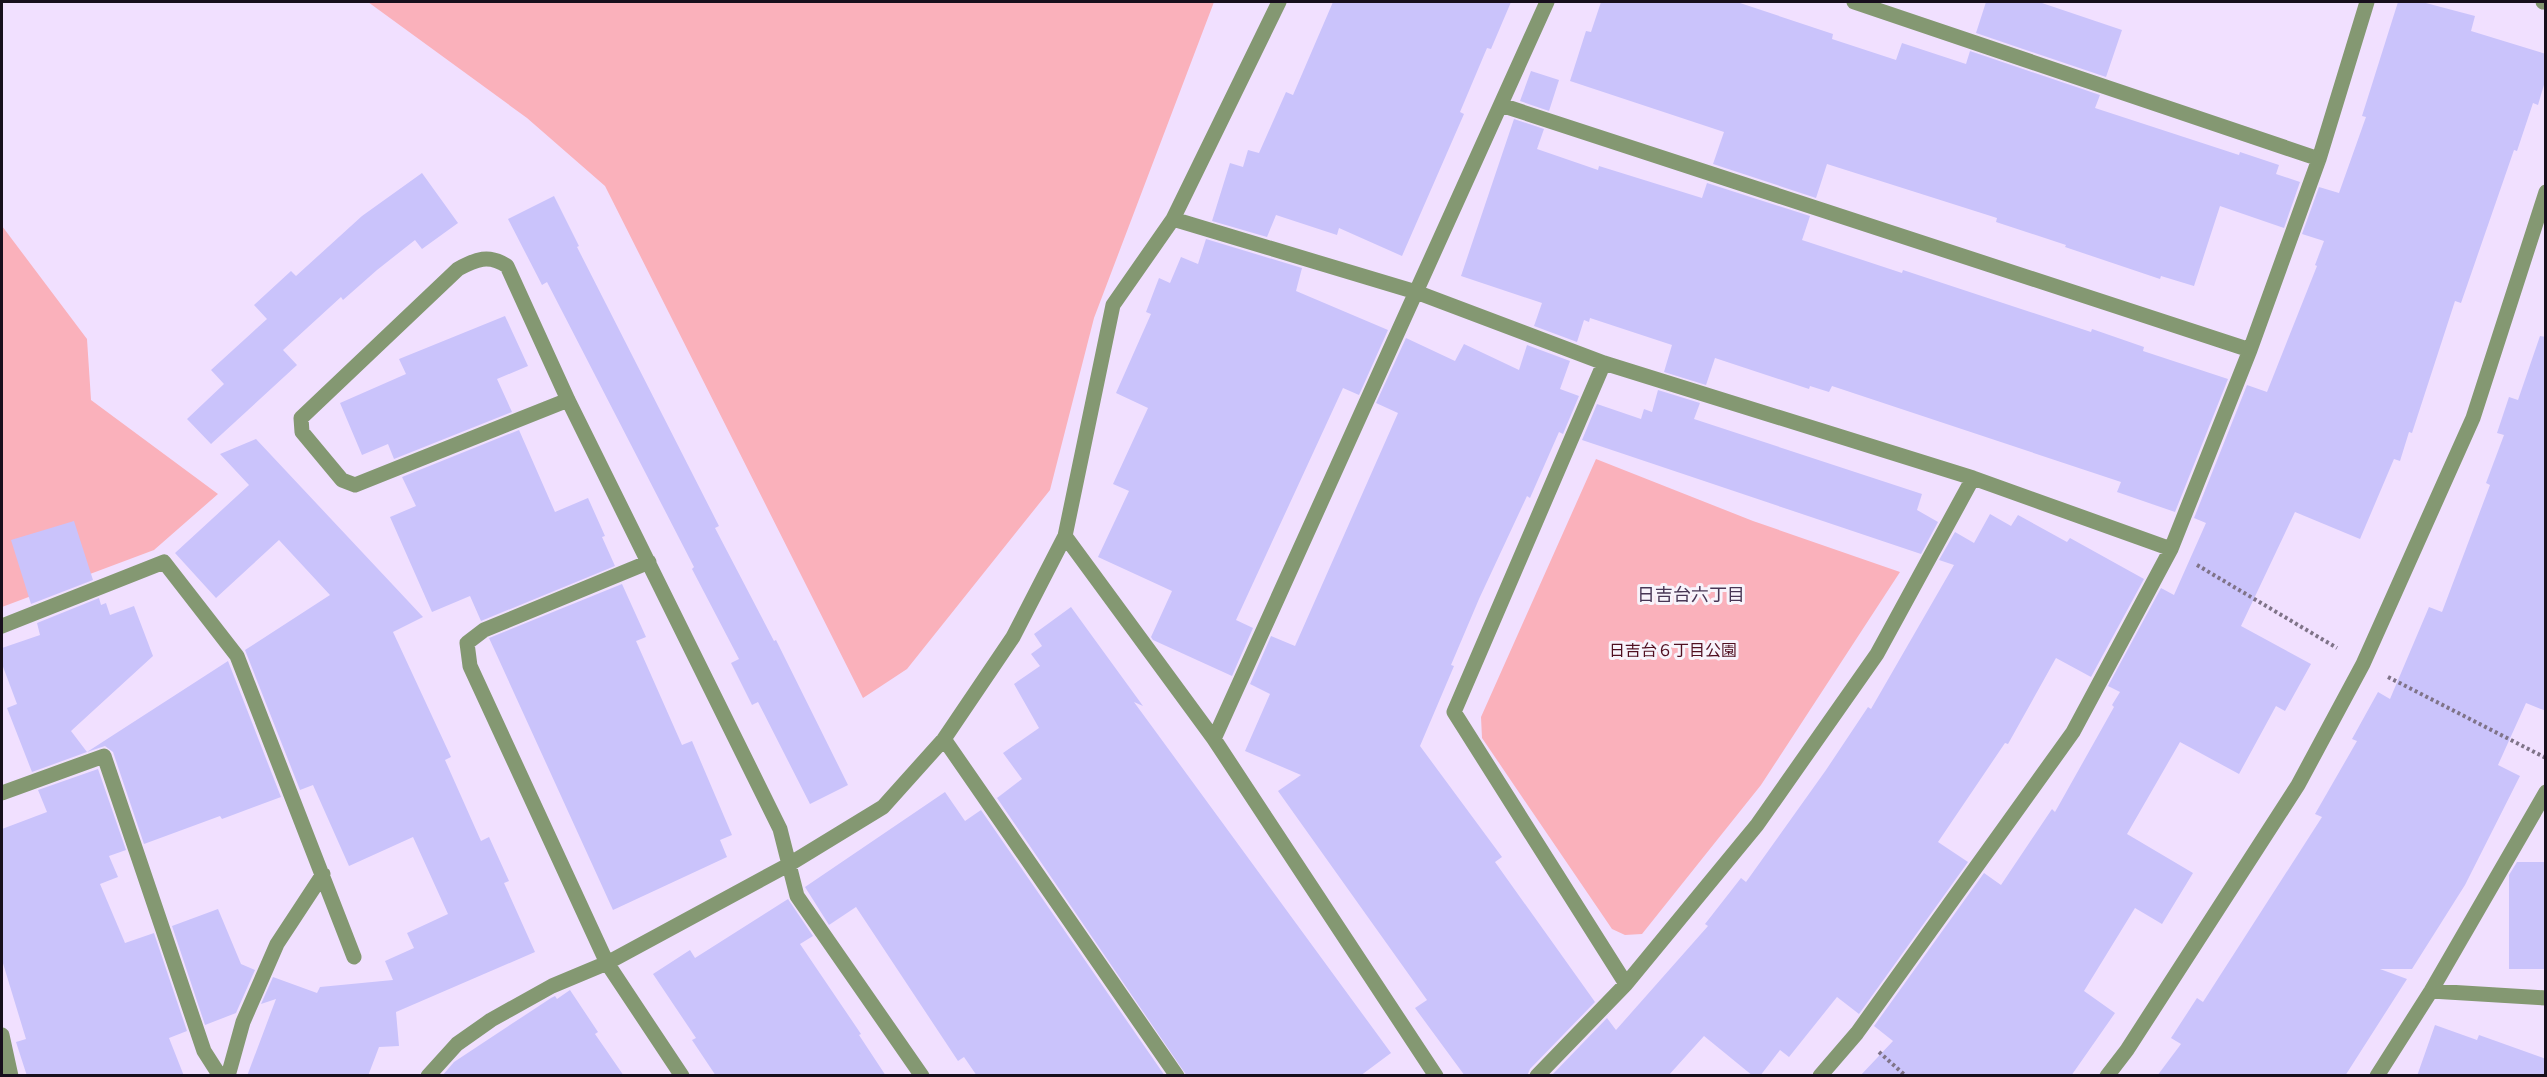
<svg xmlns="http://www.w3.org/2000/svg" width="2547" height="1077" viewBox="0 0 2547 1077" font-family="'IBM Plex Sans','Noto Sans JP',sans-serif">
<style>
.green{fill:#fab1bb}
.building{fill:#cac3fb}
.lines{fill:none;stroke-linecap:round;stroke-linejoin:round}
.path{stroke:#7f7388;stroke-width:4;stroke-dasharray:3 3;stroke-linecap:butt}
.minor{stroke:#849872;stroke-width:15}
.labels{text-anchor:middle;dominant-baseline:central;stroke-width:6;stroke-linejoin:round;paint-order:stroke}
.park-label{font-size:16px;fill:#500f20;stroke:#f8f3fb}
.neighbourhood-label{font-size:18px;fill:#483655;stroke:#f8f3fb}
</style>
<rect width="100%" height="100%" fill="#f1e0ff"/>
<path class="green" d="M 368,2 L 1214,2 L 1094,318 L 1050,490 L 907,669 L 863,698 L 605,186 L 527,118 Z
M 2,226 L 87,339 L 91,400 L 218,494 L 154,550 L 2,607 Z
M 1596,459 L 1753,521 L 1900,572 L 1761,785 L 1642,934 L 1625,935 L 1612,929 L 1482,738 L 1481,717 Z"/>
<path class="building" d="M 1333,2 L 1511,2 L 1491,49 L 1487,48 L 1460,112 L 1464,114 L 1402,256 L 1339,228 L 1337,235 L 1276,215 L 1267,237 L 1212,221 L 1230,163 L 1243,167 L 1248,150 L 1259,153 L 1286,92 L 1293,95 Z
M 1601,2 L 1737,2 L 1833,34 L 1832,39 L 1896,60 L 1902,43 L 1966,64 L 1970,51 L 2100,95 L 2095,108 L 2239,155 L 2240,152 L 2279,165 L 2276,174 L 2300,182 L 2284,228 L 2220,206 L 2194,286 L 2161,276 L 2160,279 L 2065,247 L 2066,245 L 1996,222 L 1997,218 L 1827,164 L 1816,198 L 1713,164 L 1724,132 L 1570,81 L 1586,31 L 1591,32 Z
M 1986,2 L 2039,2 L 2122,30 L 2106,77 L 1976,33 Z
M 2398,2 L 2422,2 L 2475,16 L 2471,31 L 2546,54 L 2546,78 L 2538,105 L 2533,103 L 2517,151 L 2514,150 L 2461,303 L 2455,301 L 2412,433 L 2409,432 L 2400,461 L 2394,459 L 2360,539 L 2295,512 L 2241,626 L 2311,664 L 2285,711 L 2276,706 L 2239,774 L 2180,742 L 2127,834 L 2193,873 L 2162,924 L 2135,908 L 2084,991 L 2115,1013 L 2071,1076 L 1860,1076 L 1893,1041 L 1874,1026 L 1984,873 L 2001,885 L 2052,809 L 2055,812 L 2114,707 L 2112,705 L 2120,692 L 2108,686 L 2161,588 L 2174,595 L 2206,523 L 2194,518 L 2247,385 L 2267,392 L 2317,266 L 2315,265 L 2324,241 L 2302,234 L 2319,187 L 2339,193 L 2366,117 L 2362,116 Z
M 1531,71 L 1559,80 L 1549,111 L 1520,101 Z
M 1514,119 L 1544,129 L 1537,149 L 1598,170 L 1599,166 L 1702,198 L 1707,183 L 1810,216 L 1802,240 L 1902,273 L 1903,270 L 2091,332 L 2092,329 L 2144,347 L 2143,351 L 2228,379 L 2175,512 L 2117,492 L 2121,482 L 1832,386 L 1829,392 L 1810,386 L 1809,389 L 1715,358 L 1706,385 L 1664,372 L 1672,345 L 1590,318 L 1589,322 L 1584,320 L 1577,342 L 1534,326 L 1542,303 L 1461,276 Z
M 422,173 L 458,223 L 422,249 L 415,240 L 377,270 L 343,300 L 341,297 L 283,350 L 297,365 L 211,444 L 187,419 L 224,384 L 211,370 L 267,319 L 254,305 L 291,271 L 296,276 L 362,216 Z
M 554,196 L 579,246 L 577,247 L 719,526 L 715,528 L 774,641 L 776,640 L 848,785 L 810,804 L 758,702 L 752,705 L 731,663 L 739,659 L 692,569 L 694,567 L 547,282 L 542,285 L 508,219 Z
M 1206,239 L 1302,268 L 1296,291 L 1388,330 L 1359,395 L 1343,388 L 1236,620 L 1253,628 L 1232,676 L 1153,640 L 1151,637 L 1172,591 L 1098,557 L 1129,491 L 1113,484 L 1148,408 L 1116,393 L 1151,314 L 1146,312 L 1159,278 L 1170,283 L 1181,257 L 1198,264 Z
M 505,316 L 528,366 L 497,379 L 512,412 L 394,459 L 388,444 L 362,455 L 340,403 L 406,374 L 399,359 Z
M 2540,336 L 2546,337 L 2546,711 L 2526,703 L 2498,765 L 2520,776 L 2465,885 L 2412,969 L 2380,969 L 2407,979 L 2345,1076 L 2157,1076 L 2181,1044 L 2171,1038 L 2197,998 L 2203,1002 L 2322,817 L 2315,814 L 2357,741 L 2352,739 L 2378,692 L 2390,699 L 2429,607 L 2442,612 L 2490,485 L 2486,483 L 2504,435 L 2497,433 L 2509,397 L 2518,400 Z
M 1406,338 L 1455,361 L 1464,344 L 1519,370 L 1527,345 L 1570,361 L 1560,389 L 1579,396 L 1563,434 L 1559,432 L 1530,498 L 1527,496 L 1479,599 L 1451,665 L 1454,666 L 1420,746 L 1502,857 L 1495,862 L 1595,1002 L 1530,1069 L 1527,1076 L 1465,1076 L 1415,1008 L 1427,1000 L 1278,791 L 1301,775 L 1245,751 L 1270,694 L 1250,684 L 1271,636 L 1295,646 L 1398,413 L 1376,403 Z
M 1658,390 L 1700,403 L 1694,419 L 1922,494 L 1917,510 L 1938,522 L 1921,554 L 1582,440 L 1597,404 L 1641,419 L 1644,409 L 1652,412 Z
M 519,430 L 555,512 L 588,498 L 605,536 L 602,537 L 615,566 L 481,621 L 470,596 L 432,612 L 390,517 L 416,506 L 402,477 Z
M 256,439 L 423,617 L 393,632 L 451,757 L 445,760 L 481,841 L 489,837 L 509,881 L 504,883 L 535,952 L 396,1012 L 399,1046 L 379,1047 L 368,1076 L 247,1076 L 276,999 L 261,1004 L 273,977 L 317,993 L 320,987 L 393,980 L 385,961 L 414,948 L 407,933 L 448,914 L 413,837 L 349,866 L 313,785 L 300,790 L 245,650 L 330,595 L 279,540 L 216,598 L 175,553 L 249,485 L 220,454 Z
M 1990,514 L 2011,526 L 2018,515 L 2067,542 L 2070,538 L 2144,579 L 2091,677 L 2056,658 L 2008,744 L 2005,743 L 1938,842 L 1968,862 L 1859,1014 L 1837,997 L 1789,1057 L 1780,1050 L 1760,1076 L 1753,1076 L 1704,1036 L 1668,1076 L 1551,1076 L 1607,1018 L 1616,1030 L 1708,926 L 1705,924 L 1741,878 L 1746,882 L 1826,770 L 1868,707 L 1871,709 L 1954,565 L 1939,560 L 1955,532 L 1974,543 Z
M 74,521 L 93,580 L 31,604 L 11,540 Z
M 622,584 L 646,637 L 636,641 L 682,745 L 692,741 L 732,835 L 720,840 L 727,857 L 613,910 L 489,638 Z
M 99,598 L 101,605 L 106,603 L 110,615 L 134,606 L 153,656 L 71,731 L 87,752 L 32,772 L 7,708 L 17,704 L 2,664 L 2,648 L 40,635 L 37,623 Z
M 1071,607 L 1143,706 L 1134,702 L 1391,1053 L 1360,1076 L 1187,1076 L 997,798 L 1022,779 L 1003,753 L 1039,728 L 1014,684 L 1040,666 L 1031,654 L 1042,646 L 1034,634 Z
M 228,661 L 281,797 L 222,819 L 220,816 L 144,844 L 113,752 L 105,746 L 87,752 Z
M 98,769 L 126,850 L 109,856 L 118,877 L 100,884 L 125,943 L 154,933 L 187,1031 L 169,1038 L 184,1076 L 27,1076 L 16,1042 L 26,1039 L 2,960 L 2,829 L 47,812 L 38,790 Z
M 945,792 L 965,821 L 981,810 L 1165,1076 L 977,1076 L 964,1057 L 958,1061 L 856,907 L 829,925 L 805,887 Z
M 2517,862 L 2546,862 L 2546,969 L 2509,969 L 2509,875 Z
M 788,899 L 813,936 L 800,944 L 861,1034 L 859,1035 L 886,1076 L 716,1076 L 692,1040 L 696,1038 L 653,974 L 690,950 L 695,958 Z
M 218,909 L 241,964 L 255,970 L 236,1013 L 205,1025 L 172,926 Z
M 570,990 L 598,1032 L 595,1034 L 624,1076 L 442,1076 L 454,1062 L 551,998 L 555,996 L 557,999 Z
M 2435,1025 L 2477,1040 L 2479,1035 L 2546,1059 L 2546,1076 L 2417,1076 Z"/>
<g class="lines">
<path class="path" d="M 2197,565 L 2337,648
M 2388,677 L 2546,758
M 1879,1052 L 1906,1076"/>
<path class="minor" d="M 1854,2 L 2319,159
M 2543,2 L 2546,2
M 1501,105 L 2250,350
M 1173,219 L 1416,292 L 1604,363 L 1973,478 L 2171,549
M 1604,363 L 1454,712 L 1626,984
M 568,400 L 355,485 L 342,480 L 302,432 L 301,418 L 458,269 C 476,259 489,254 507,266 L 568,400 L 780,829 L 797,896 L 922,1076
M 1065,536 L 1214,739 L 1436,1076
M 649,562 L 484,630 L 467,643 L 470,666 L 607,963 L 682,1076
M 2,626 L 164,562 L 237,656 L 354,957
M 944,739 L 1177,1076
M 1214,739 L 1547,2
M 2,793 L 104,756 L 204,1051 L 220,1076
M 2431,991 L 2546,998
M 2,1035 L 11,1076
M 228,1076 L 243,1022 L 277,944 L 323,874
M 428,1076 L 457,1044 L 491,1020 L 552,986 L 607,963 L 788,865 L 883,807 L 944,739 L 1013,637 L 1065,536 L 1113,305 L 1173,219 L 1279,2
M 1537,1076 L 1626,984 L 1757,825 L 1877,654 L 1973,478
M 1820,1076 L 1857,1033 L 2073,732 L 2171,549 L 2250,350 L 2319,159 L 2367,2
M 2107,1076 L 2127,1050 L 2298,785 L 2363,664 L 2473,418 L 2546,192
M 2377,1076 L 2431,991 L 2546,792"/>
</g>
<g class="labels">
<g class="park-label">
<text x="1673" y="650">日吉台６丁目公園</text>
</g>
<g class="neighbourhood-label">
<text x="1691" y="594">日吉台六丁目</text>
</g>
</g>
<rect width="2547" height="1077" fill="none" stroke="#170f1c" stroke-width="6"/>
</svg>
